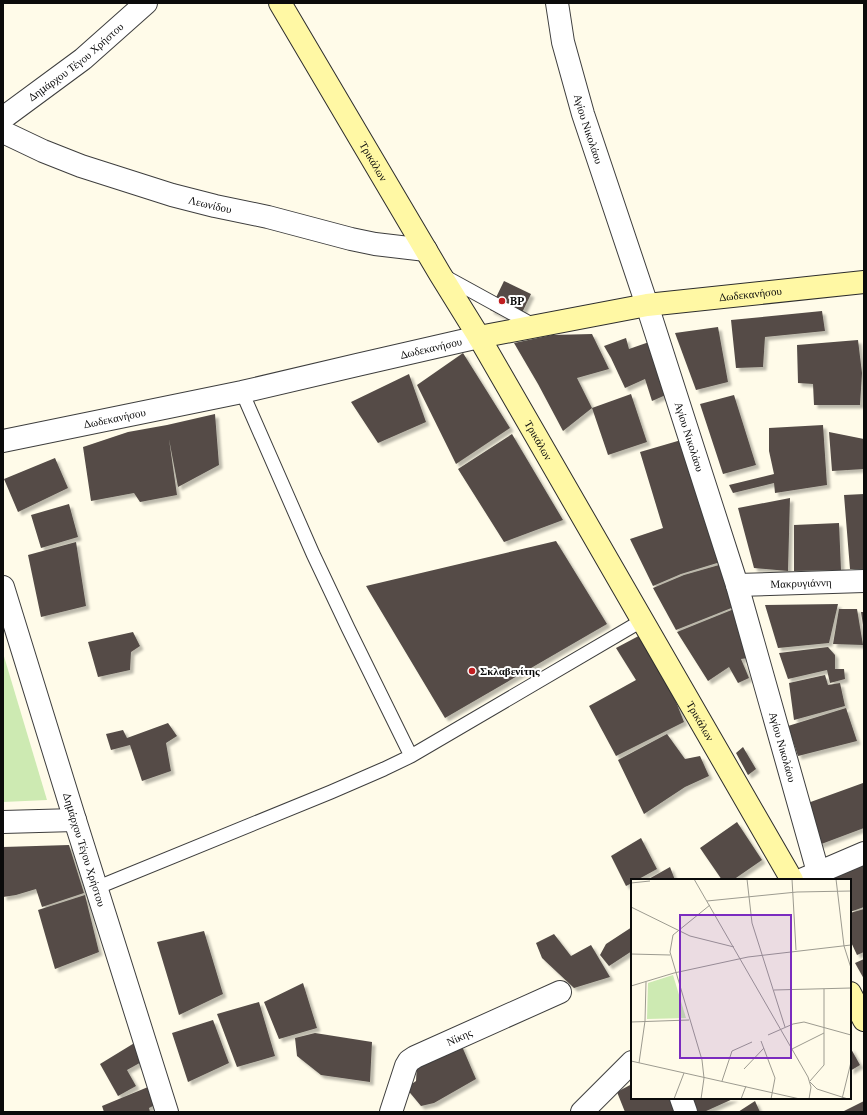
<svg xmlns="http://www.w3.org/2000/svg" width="867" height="1115" viewBox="0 0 867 1115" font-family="'PT Serif',serif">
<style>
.green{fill:#cdeab2}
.building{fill:#544c47;filter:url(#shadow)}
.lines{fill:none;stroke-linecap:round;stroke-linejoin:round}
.lane-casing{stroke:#3e3e3e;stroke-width:15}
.street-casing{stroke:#3e3e3e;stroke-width:24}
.secondary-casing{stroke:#2d2d2d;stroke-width:24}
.lane{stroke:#fff;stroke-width:13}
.street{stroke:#fff;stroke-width:22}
.secondary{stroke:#fff8a4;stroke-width:22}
.poi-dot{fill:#c01e20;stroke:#fff;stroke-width:1.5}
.labels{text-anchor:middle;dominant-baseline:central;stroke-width:4;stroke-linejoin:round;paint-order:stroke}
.street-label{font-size:11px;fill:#0b0b0b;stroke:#fff}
.poi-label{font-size:11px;font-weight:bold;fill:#0b0b0b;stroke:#fff;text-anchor:start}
.inset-road{fill:none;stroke:#9d9b90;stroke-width:1}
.view{fill:#7b2cbf;fill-opacity:0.15;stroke:#7b2cbf;stroke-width:2}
.inset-edge{fill:none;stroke:#0b0b0b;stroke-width:2}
</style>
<defs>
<filter id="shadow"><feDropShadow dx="3.5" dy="3.5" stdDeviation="1" flood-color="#0004"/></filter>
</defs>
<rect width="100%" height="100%" fill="#fffbe9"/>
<path class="green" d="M 3,653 L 47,800 L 3,802 Z"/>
<path class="building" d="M 504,281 L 531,294 L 517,323 L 490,310 Z
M 822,311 L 825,331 L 765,337 L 763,367 L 736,368 L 731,320 Z
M 718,327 L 728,382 L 696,390 L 675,333 Z
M 592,334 L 609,369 L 577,378 L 592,408 L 563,431 L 538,384 L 514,343 L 552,335 Z
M 626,338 L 629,349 L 652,341 L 668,394 L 652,401 L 645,379 L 625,388 L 611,358 L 604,346 Z
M 858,340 L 862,373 L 860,405 L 814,405 L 813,384 L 798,383 L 797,345 Z
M 463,353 L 510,428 L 456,464 L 417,385 Z
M 409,374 L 426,422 L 378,443 L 351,402 Z
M 631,394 L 647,442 L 608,455 L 592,408 Z
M 734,395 L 756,465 L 723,474 L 700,404 Z
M 215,414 L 219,465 L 178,487 L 169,439 L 177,495 L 140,502 L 134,493 L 91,501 L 83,447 L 128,432 L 167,425 Z
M 823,425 L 827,485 L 775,493 L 774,483 L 733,493 L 729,485 L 774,474 L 769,451 L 769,428 Z
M 829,432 L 864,439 L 864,469 L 832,471 Z
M 512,434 L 563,520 L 504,542 L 458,469 Z
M 688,438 L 727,560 L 681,574 L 653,586 L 630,539 L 663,528 L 640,452 Z
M 55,458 L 68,488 L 18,512 L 4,479 Z
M 864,494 L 864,569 L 850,569 L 844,495 Z
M 790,498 L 788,571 L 754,568 L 738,508 Z
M 69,504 L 78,537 L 41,548 L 31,515 Z
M 839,523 L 841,570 L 794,571 L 794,525 Z
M 556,541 L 607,624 L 445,718 L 366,586 Z
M 76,542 L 86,606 L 41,617 L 28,555 Z
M 726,563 L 739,605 L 676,630 L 653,588 L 684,575 Z
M 838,604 L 829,643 L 778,648 L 765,605 Z
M 739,607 L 755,657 L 741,659 L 749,678 L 738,683 L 729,667 L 708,681 L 677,632 Z
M 839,609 L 857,609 L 863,645 L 833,644 Z
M 861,612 L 864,612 L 864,625 L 863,625 Z
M 648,631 L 684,722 L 616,756 L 589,706 L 636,680 L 616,648 Z
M 133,632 L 140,646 L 131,652 L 130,670 L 98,677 L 88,642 Z
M 828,647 L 835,655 L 835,669 L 844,669 L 845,679 L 830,683 L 827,670 L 788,679 L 779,653 Z
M 825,675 L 828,685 L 840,683 L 845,706 L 794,720 L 789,683 Z
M 846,708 L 857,741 L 798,756 L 788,726 Z
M 168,723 L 177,736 L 166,743 L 171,771 L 142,781 L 130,745 L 111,750 L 106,734 L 123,730 L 127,738 Z
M 667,734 L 685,759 L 700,756 L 709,776 L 685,787 L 644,814 L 618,760 Z
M 743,747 L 756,769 L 748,775 L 736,753 Z
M 863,783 L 864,786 L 864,828 L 816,846 L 805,804 Z
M 737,822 L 762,860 L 733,880 L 722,880 L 700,848 Z
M 641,838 L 657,869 L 637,880 L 632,880 L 632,883 L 626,886 L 611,856 Z
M 69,845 L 84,893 L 42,907 L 36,889 L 16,895 L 3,897 L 3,847 Z
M 864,858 L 864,907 L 850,912 L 850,880 L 823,880 Z
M 670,867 L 675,880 L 647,880 Z
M 85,895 L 99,952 L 55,969 L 38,910 Z
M 864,909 L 864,952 L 857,955 L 850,940 L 850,913 Z
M 632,927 L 632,951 L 609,966 L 600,955 L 606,944 Z
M 204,931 L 223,994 L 179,1015 L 157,942 Z
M 554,934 L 571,956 L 591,945 L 610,977 L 574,988 L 542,958 L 536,943 Z
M 864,959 L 864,979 L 855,963 Z
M 303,983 L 317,1028 L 279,1039 L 264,1002 Z
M 259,1002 L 275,1056 L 237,1067 L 217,1014 Z
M 213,1020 L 229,1063 L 188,1082 L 172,1033 Z
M 315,1033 L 372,1042 L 370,1082 L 321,1075 L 297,1056 L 295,1038 Z
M 136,1042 L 145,1060 L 127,1070 L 136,1086 L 118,1096 L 100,1064 Z
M 461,1044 L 476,1079 L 434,1103 L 421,1106 L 406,1088 L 416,1081 L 417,1063 Z
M 850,1047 L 860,1065 L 850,1071 Z
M 632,1084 L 632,1098 L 671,1098 L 676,1112 L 625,1112 L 617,1092 Z
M 148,1087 L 155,1105 L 149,1108 L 150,1112 L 104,1112 L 102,1106 Z
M 693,1098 L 735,1098 L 704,1112 L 698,1112 Z
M 755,1101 L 760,1112 L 738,1112 Z
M 864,1101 L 864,1112 L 842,1112 Z"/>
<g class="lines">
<g class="lane-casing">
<path id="lane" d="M 444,276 L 535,326
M 242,392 L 313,554 L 348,628 L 411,756
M 96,888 L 331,792 L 384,769 L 411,756 L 643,620"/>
</g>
<g class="street-casing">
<g id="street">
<path id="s1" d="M 557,3 L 563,42 L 583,114 L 647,305 L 737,585 L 818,872"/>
<path id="s2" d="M 3,118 L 83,59 L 146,3"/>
<path id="s3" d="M 3,132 L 43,151 L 81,166 L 172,195 L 215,206 L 268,217 L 351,239 L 375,244 L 426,250"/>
<path id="s4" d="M 3,441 L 242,392 L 357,365 L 479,337"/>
<path id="s5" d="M 737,585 L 864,581"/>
<path id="s6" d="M 3,587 L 75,820 L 167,1112"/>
<path d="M 3,822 L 75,820"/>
<path d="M 801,880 L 864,853"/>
<path d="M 681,1098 L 686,1112"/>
<path id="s7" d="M 391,1112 L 406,1066 L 409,1061 L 415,1057 L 560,992"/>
<path d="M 582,1112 L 632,1062"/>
</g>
</g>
<g class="secondary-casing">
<g id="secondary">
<path id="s8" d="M 280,3 L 440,274 L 479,337 L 792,880"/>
<path id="s9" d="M 479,337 L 647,305 L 864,282"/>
<path d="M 850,993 L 864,1020"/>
</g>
</g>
<use href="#lane" class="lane"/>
<use href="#street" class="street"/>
<use href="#secondary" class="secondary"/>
</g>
<g class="poi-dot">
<circle cx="502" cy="301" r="4"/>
<circle cx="472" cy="671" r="4"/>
</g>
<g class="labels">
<g class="street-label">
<text stroke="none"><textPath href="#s2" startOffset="92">Δημάρχου Τέγου Χρήστου</textPath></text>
<text stroke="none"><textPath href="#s1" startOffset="130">Αγίου Νικολάου</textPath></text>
<text stroke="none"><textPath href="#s8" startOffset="184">Τρικάλων</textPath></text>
<text stroke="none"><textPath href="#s3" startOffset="220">Λεωνίδου</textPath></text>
<text stroke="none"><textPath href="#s9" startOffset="275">Δωδεκανήσου</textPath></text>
<text stroke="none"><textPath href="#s4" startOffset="438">Δωδεκανήσου</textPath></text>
<text stroke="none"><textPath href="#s4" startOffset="114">Δωδεκανήσου</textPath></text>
<text stroke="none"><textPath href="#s1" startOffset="454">Αγίου Νικολάου</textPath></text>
<text stroke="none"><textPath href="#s8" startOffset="508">Τρικάλων</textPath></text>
<text stroke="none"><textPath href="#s5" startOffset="64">Μακρυγιάννη</textPath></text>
<text stroke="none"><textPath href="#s8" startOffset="832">Τρικάλων</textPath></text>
<text stroke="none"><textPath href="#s1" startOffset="778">Αγίου Νικολάου</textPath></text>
<text stroke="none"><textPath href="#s6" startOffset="275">Δημάρχου Τέγου Χρήστου</textPath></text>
<text stroke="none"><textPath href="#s7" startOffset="110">Νίκης</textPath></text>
</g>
<g class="poi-label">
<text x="510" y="301">BP</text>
<text x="480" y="671">Σκλαβενίτης</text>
</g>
</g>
<g transform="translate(631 879)">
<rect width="220" height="220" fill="#fffbe9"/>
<path d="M 42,96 L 55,139 L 16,140 L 17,104 Z" fill="#cdeab2"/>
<path class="inset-road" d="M 63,0 L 177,198 L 180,208 L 178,220M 116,0 L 121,44 L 154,148M 161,0 L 165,71M 205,0 L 213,67 L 220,89M 0,4 L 19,2M 76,22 L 166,13 L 220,12M 0,28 L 59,57 L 103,68M 0,75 L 39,76M 0,107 L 43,94 L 117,78 L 220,66M 143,111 L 220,109M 0,143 L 58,141M 137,156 L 162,145 L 173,143 L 220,156M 130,162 L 144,199 L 140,220M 161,170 L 193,154M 0,182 L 169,220M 8,184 L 14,142 L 15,103M 113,190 L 133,169M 91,202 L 101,172 L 121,163M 179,202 L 193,186 L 193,110M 179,203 L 186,210 L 217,220M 43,220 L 53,194M 70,220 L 73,199 L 71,181 L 39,73 L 42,56 L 79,26M 110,220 L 115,207M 211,220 L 220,183"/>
<path class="view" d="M 49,36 L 160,36 L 160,179 L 49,179 Z"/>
<rect width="220" height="220" class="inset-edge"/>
</g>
<rect width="867" height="1115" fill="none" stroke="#0b0b0b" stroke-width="8"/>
</svg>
